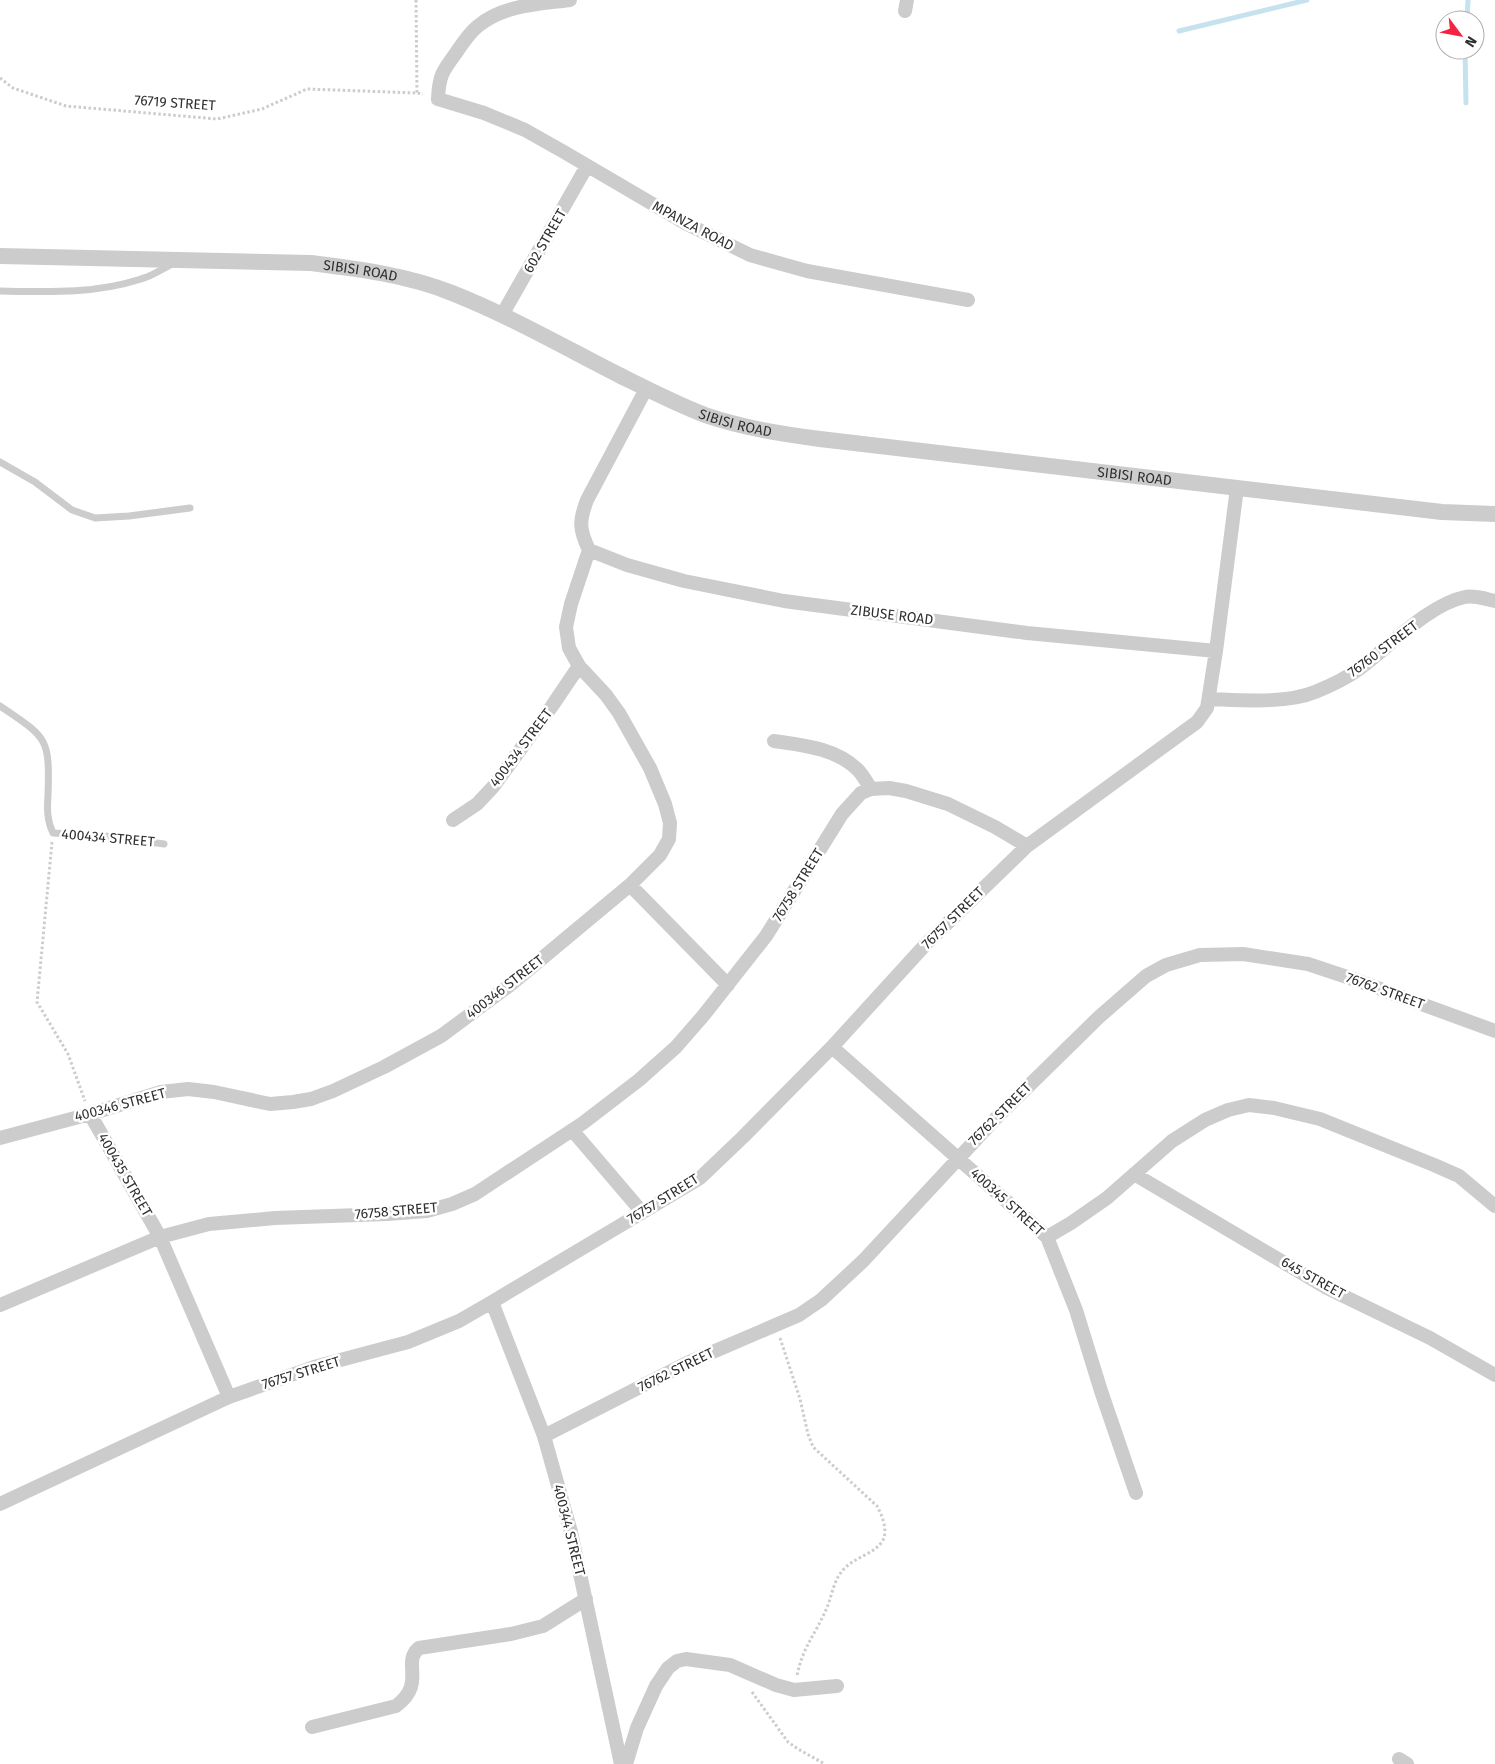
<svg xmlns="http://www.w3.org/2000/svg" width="1495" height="1764" viewBox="0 0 1495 1764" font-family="'Fira Sans',sans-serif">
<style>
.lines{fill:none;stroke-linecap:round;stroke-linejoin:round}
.stream{stroke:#c7e2ef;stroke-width:5}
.path{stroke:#ccc;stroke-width:3;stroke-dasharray:2.5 2.5;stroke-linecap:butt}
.service{stroke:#ccc;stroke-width:7}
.minor{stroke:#ccc;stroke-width:14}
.tertiary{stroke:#ccc;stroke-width:16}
.labels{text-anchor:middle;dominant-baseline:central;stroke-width:5;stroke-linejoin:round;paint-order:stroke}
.street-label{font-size:14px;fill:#2f2f2f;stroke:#fff}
</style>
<rect width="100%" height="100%" fill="#fff"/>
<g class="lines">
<path class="stream" d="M 1467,20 L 1468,0
M 1179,31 L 1307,0
M 1465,50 L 1466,103"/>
<path class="path" d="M 416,0 L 417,93
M 0,78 L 13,88 L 66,106 L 217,119 L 262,109 L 307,89 L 417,93 L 423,94
M 52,842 L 37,1002 L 68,1054 L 85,1101
M 780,1338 L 800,1399 L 808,1434 L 813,1447 L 877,1506 C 882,1515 888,1530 883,1540 C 876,1553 856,1557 846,1567 C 833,1578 832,1598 825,1612 C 814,1636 802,1649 797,1676
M 752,1692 L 788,1742 L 798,1749 L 823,1763"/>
<path class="service" d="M 0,291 C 48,292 95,294 141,279 C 152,276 162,269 172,264
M 0,462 L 35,482 L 72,510 L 95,518 L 129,516 L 190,508
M 0,706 C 47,738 50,737 48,795 C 47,809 47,821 53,833 L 105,836 L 164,844"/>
<path class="minor" d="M 570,0 C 539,4 503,5 478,26 C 469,33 462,44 456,53 C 442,72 439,76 438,99 L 484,113 L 525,130 L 564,152 L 685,223 L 750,255 L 807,271 L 968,300
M 905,11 L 907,0
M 502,315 L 587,166
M 646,389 L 587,500 C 579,521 579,529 589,550 L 627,565 L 684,581 L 784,601 L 1027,633 L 1216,651 L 1237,488
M 1209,699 C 1240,700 1286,704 1315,692 C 1330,686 1345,679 1359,669 C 1388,648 1429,604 1465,597 C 1474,595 1486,599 1495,601
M 774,741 C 802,745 836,748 858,770 C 863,775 867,783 871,789
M 453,820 L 477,804 L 493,787 L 552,706 L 579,666
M 630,885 L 728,985
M 832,1047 L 1047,1237 L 1076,1310 L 1101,1391 L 1136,1493
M 90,1114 L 160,1237 L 229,1397
M 572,1130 L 642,1212
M 0,1138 L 90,1114 L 161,1092 L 188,1089 L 214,1092 L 270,1104 L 293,1102 L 311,1099 L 333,1091 L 384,1067 L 441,1036 L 510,985 L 630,885 L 660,855 L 669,839 L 670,823 L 665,804 L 650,768 L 619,713 L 606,695 L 579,666 L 569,648 L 566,627 L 571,604 L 589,550
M 1134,1174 L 1327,1288 L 1430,1338 L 1495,1375
M 1047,1237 L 1071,1223 L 1107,1198 L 1172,1141 L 1205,1120 L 1228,1110 L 1249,1105 L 1274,1108 L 1320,1119 L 1434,1165 L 1459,1176 L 1495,1206
M 492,1302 L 544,1436 L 571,1532 L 621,1764
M 0,1305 L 160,1237 L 209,1224 L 275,1218 L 387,1214 L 427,1211 L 452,1204 L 475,1194 L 583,1123 L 639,1080 L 676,1047 L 703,1016 L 766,936 L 842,814 L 861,793 L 871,789 L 889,788 L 906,791 L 948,804 L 995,827 L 1027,846
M 544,1436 L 687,1363 L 799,1315 L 821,1300 L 863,1261 L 997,1117 L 1099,1017 L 1146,976 L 1166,965 L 1200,955 L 1243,954 L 1308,964 L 1356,980 L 1495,1031
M 0,1504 L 229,1397 L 314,1367 L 408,1342 L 459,1321 L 492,1302 L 700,1178 L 743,1137 L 832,1047 L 926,944 L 1027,846 L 1197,722 L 1207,708 L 1216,651
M 312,1727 L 396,1706 C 427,1683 401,1663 419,1648 L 511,1634 L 543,1626 L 586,1599
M 1399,1759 L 1407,1764
M 626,1764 L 637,1728 L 656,1686 L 668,1668 L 677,1661 L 686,1659 L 730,1665 L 776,1685 L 794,1690 L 837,1686"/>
<path class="tertiary" id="s1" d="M 0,256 L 311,263 C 359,269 407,275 452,293 C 510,316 564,347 619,375 C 647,389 676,404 705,415 C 743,428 782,434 820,439 L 1442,512 L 1495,514"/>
</g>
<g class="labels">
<g class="street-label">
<text transform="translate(175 103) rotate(4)">76719 STREET</text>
<text transform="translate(693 226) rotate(28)">MPANZA ROAD</text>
<text transform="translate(545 241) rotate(-60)">602 STREET</text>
<text stroke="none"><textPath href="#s1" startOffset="361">SIBISI ROAD</textPath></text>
<text stroke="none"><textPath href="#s1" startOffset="768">SIBISI ROAD</textPath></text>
<text stroke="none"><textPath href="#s1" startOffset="1171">SIBISI ROAD</textPath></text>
<text transform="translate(892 615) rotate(7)">ZIBUSE ROAD</text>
<text transform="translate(1383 649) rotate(-37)">76760 STREET</text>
<text transform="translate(521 748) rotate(-53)">400434 STREET</text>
<text transform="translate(108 838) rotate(5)">400434 STREET</text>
<text transform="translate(798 885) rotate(-58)">76758 STREET</text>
<text transform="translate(953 918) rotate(-45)">76757 STREET</text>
<text transform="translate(505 987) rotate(-38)">400346 STREET</text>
<text transform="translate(1385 991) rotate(20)">76762 STREET</text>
<text transform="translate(120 1105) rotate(-15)">400346 STREET</text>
<text transform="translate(1000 1114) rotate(-45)">76762 STREET</text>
<text transform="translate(125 1175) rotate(60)">400435 STREET</text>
<text transform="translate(663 1199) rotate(-32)">76757 STREET</text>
<text transform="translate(1007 1202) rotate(42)">400345 STREET</text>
<text transform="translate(396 1211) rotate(-5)">76758 STREET</text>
<text transform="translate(1313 1278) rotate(29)">645 STREET</text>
<text transform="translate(676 1370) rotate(-26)">76762 STREET</text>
<text transform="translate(301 1373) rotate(-17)">76757 STREET</text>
<text transform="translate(569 1530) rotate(76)">400344 STREET</text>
</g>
</g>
<g transform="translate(1460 35) rotate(122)"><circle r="24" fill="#ffffff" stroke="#acacac"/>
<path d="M0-4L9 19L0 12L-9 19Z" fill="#f52342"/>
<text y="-8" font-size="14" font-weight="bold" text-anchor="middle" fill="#2f2f2f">N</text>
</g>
</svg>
